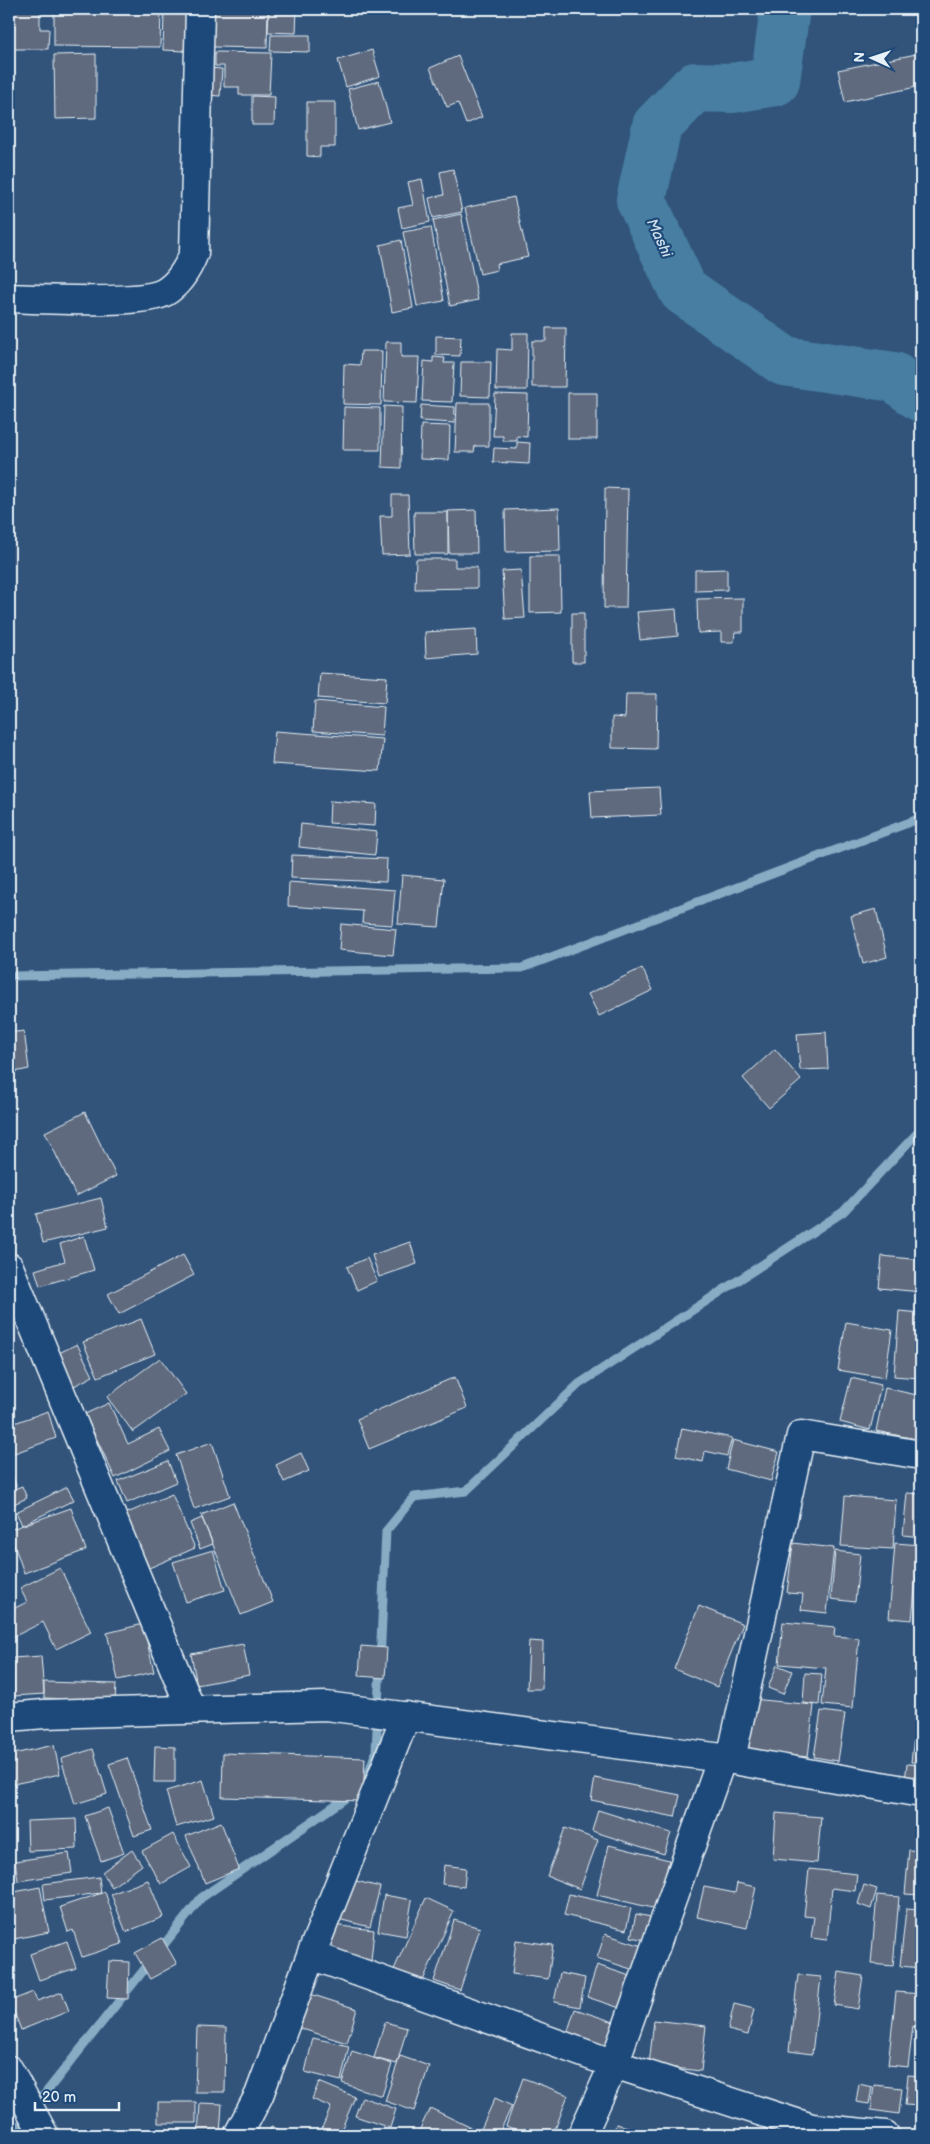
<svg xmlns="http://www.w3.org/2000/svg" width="930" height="2144" viewBox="0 0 930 2144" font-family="'Balsamiq Sans',sans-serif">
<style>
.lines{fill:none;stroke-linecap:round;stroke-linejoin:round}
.stream{stroke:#87acc4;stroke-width:9}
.river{stroke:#467ea1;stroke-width:50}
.building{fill:#5e6b7e;stroke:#e8f1f8}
.street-casing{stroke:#e8f1f8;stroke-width:31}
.secondary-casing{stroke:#e8f1f8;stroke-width:31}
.street{stroke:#1f4a7a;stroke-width:28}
.secondary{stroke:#1f4a7a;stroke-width:28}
.labels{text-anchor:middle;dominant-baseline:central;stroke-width:4.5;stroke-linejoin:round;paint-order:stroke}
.water-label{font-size:15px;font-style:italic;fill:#d0e0eb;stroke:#1f4a7a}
</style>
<rect width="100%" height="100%" fill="#32547b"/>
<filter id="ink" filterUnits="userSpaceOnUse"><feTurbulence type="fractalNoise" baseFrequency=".02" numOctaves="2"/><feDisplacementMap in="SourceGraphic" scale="10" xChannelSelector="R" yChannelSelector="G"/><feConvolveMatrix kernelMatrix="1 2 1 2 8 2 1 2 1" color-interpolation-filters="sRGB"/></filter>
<g filter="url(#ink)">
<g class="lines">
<path class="stream" d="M 9,976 L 522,968 L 921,818
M 366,1782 L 376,1751 L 386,1531 L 414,1497 L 466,1491 L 579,1384 L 843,1212 L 921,1129
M 159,1951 L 201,1898 L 350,1795
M 12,2135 L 151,1961"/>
<path class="river" d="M 785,9 L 775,81 L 732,88 L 695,87 L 657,126 L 641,200 L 683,290 L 784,361 L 894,377 L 921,397"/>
</g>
<path class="building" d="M 9,9 L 40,9 L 40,29 L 49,29 L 48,49 L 9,49 Z
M 54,9 L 161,9 L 160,47 L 54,46 Z
M 214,9 L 268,9 L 267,48 L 213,47 Z
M 269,9 L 297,9 L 296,33 L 268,32 Z
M 164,13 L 187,15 L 185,51 L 163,50 Z
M 271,35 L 310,35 L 310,52 L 270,51 Z
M 372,50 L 380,76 L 346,87 L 338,60 Z
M 215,52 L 271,53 L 269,95 L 239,95 L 239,87 L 224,87 L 224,66 L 215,66 Z
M 921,53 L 921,86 L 845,102 L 838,70 Z
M 96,54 L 96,118 L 55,119 L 54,55 Z
M 458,56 L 482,117 L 466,124 L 458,103 L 447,107 L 430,68 Z
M 209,68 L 222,69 L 220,96 L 207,95 Z
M 379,81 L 390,122 L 358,130 L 348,89 Z
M 252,96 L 275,97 L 274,125 L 252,125 Z
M 307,102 L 335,102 L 335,147 L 320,147 L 320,157 L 307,156 Z
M 453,169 L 462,212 L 433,218 L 429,198 L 444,195 L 440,172 Z
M 422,179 L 430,222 L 402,228 L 398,208 L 413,205 L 408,182 Z
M 514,197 L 528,257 L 496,264 L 497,270 L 480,274 L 465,208 Z
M 461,214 L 478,300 L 450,306 L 433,220 Z
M 431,227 L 444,301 L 417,306 L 403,232 Z
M 401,240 L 413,308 L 392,312 L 380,245 Z
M 546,328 L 566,328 L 565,387 L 532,387 L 532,341 L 546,341 Z
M 512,333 L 528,333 L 527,390 L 496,390 L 497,349 L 512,350 Z
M 436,336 L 461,337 L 460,356 L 436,355 Z
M 386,342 L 401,342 L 401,357 L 419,357 L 417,403 L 384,402 Z
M 361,351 L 382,351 L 381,405 L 343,404 L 344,364 L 360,365 Z
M 433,357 L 445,358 L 444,363 L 454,363 L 452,402 L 422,401 L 424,361 L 433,362 Z
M 461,362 L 491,362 L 490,397 L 460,396 Z
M 568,393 L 597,393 L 597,439 L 568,439 Z
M 495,394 L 528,395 L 527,437 L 517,436 L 517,441 L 503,441 L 503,436 L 493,436 Z
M 457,403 L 489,403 L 489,446 L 475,446 L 474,452 L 455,452 Z
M 421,405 L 455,407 L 454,423 L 420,421 Z
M 384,406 L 402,407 L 401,468 L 382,467 Z
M 344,407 L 380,408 L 380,450 L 343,450 Z
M 421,425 L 450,426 L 449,460 L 420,459 Z
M 517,442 L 530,443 L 529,464 L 493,462 L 494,448 L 517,449 Z
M 605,488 L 628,489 L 626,608 L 604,608 Z
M 392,495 L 408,495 L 410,554 L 382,555 L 380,516 L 392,516 Z
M 559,508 L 560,551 L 506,552 L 505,510 Z
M 476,510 L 477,553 L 449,553 L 448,511 Z
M 414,512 L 448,512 L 448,554 L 415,554 Z
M 530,556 L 560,556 L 561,612 L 530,613 Z
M 416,559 L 455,559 L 455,567 L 477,567 L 477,588 L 415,589 Z
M 727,569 L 727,590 L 695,591 L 695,570 Z
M 521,570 L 525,618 L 505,619 L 502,571 Z
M 743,598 L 743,632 L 735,632 L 734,642 L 721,642 L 721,632 L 698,633 L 697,599 Z
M 676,609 L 678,636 L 640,640 L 637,612 Z
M 572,613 L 584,613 L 584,662 L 572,662 Z
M 476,629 L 477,654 L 426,658 L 425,632 Z
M 320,673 L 387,677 L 385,703 L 318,698 Z
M 626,694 L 657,694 L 656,749 L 612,748 L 612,717 L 625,718 Z
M 315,701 L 384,707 L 382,736 L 313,731 Z
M 275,731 L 383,739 L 380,771 L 272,764 Z
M 659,788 L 661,815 L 592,818 L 590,791 Z
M 330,801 L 376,804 L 375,826 L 329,823 Z
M 301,824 L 377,832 L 375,855 L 299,847 Z
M 292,855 L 387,859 L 386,882 L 291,878 Z
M 402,875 L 444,879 L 439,927 L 398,924 Z
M 289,882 L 395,890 L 392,925 L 362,923 L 363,911 L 288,906 Z
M 876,909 L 887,957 L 863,964 L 851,916 Z
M 341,924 L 396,929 L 393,955 L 339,950 Z
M 642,968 L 653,990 L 599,1016 L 588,994 Z
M 24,1031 L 29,1069 L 9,1073 L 9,1033 Z
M 826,1032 L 828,1069 L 800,1070 L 797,1034 Z
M 775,1049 L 801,1080 L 769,1108 L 743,1078 Z
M 85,1112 L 116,1176 L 76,1196 L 45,1132 Z
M 101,1198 L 108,1227 L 43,1243 L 36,1214 Z
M 84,1236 L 94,1270 L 40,1286 L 35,1270 L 65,1261 L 60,1244 Z
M 410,1242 L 417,1264 L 379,1277 L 372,1255 Z
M 183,1255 L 194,1275 L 119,1314 L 108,1294 Z
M 882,1256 L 921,1260 L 921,1292 L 879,1288 Z
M 367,1258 L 377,1281 L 357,1290 L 347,1267 Z
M 899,1311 L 921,1313 L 919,1378 L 894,1376 Z
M 141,1319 L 155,1354 L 98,1377 L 83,1342 Z
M 846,1322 L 892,1330 L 885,1378 L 838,1370 Z
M 77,1344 L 93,1376 L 74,1386 L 57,1354 Z
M 160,1358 L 186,1394 L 133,1432 L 107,1397 Z
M 455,1377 L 467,1408 L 369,1449 L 357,1419 Z
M 851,1378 L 881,1385 L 870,1430 L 840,1422 Z
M 885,1388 L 921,1396 L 921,1440 L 876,1431 Z
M 109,1403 L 128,1444 L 159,1429 L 170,1451 L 115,1478 L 85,1414 Z
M 48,1411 L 56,1438 L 9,1455 L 9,1425 Z
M 682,1428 L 732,1438 L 727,1456 L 705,1451 L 703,1462 L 676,1456 Z
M 733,1440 L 779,1452 L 771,1481 L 726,1469 Z
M 212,1442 L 230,1496 L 194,1509 L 176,1455 Z
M 301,1453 L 309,1471 L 284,1482 L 276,1465 Z
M 168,1461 L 176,1482 L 127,1503 L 118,1481 Z
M 9,1465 L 16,1486 L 9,1489 Z
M 22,1486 L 27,1498 L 9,1506 L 9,1491 Z
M 67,1487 L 74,1500 L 22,1525 L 16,1512 Z
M 907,1493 L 921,1494 L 921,1537 L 903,1535 Z
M 172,1494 L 195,1548 L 149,1568 L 125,1514 Z
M 845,1496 L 896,1500 L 893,1549 L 841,1546 Z
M 233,1502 L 273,1602 L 241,1615 L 201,1515 Z
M 71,1508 L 86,1550 L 24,1573 L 9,1530 Z
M 202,1518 L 213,1544 L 200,1549 L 190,1523 Z
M 793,1543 L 834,1548 L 827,1613 L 801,1610 L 803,1594 L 787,1593 Z
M 895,1543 L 921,1545 L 921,1569 L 917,1568 L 912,1620 L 889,1618 Z
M 213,1550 L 225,1590 L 186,1602 L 173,1562 Z
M 835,1551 L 860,1554 L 855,1602 L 831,1599 Z
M 60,1568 L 91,1632 L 56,1649 L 43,1622 L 9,1639 L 9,1611 L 27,1602 L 20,1588 Z
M 699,1606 L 743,1624 L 717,1687 L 674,1669 Z
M 783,1622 L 835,1627 L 834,1636 L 859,1638 L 853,1708 L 822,1705 L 826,1668 L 779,1664 Z
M 143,1624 L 154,1672 L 118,1680 L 107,1633 Z
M 921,1630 L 921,1723 L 914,1723 Z
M 529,1641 L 543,1642 L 542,1689 L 527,1689 Z
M 243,1644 L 249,1675 L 197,1685 L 191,1654 Z
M 361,1646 L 387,1648 L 385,1678 L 359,1676 Z
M 41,1656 L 44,1694 L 14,1696 L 13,1658 Z
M 777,1665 L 792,1671 L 783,1694 L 768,1688 Z
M 805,1673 L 822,1674 L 819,1705 L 803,1703 Z
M 44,1682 L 116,1684 L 115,1701 L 44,1698 Z
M 752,1699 L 814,1705 L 808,1757 L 747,1751 Z
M 821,1711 L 845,1714 L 838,1761 L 814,1757 Z
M 915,1729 L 921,1730 L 921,1763 L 911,1762 Z
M 54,1745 L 60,1774 L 9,1785 L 9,1755 Z
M 155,1746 L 175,1747 L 175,1782 L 154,1782 Z
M 93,1749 L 107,1794 L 75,1804 L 61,1759 Z
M 223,1753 L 365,1758 L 363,1801 L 222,1797 Z
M 127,1758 L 152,1830 L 134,1836 L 109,1764 Z
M 907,1764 L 921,1765 L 921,1781 L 905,1780 Z
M 595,1778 L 680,1795 L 675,1817 L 591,1800 Z
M 203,1780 L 214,1816 L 176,1827 L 166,1791 Z
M 108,1808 L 124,1853 L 101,1861 L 85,1816 Z
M 598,1810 L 671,1833 L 664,1854 L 592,1831 Z
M 776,1813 L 821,1817 L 817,1863 L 773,1859 Z
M 76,1819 L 77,1849 L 28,1851 L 27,1821 Z
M 221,1822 L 239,1869 L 205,1883 L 186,1836 Z
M 565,1828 L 598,1840 L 580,1889 L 547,1876 Z
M 173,1834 L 191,1867 L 161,1884 L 142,1851 Z
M 609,1845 L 669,1860 L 657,1909 L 597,1895 Z
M 132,1850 L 142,1865 L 112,1887 L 102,1872 Z
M 909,1850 L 921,1851 L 921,1895 L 905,1894 Z
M 69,1853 L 72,1873 L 18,1881 L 15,1861 Z
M 444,1865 L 466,1868 L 464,1887 L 442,1884 Z
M 809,1869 L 857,1874 L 855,1891 L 832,1888 L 827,1940 L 811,1938 L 814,1917 L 804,1916 Z
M 99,1877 L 101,1893 L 45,1900 L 43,1884 Z
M 348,1879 L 380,1887 L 370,1927 L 338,1919 Z
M 148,1880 L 163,1917 L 126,1932 L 111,1894 Z
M 737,1883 L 756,1887 L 747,1928 L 697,1917 L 704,1887 L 735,1893 Z
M 864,1885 L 877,1889 L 871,1909 L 858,1904 Z
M 40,1887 L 49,1932 L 14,1939 L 9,1909 L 9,1893 Z
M 105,1892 L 122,1944 L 82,1957 L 73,1930 L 68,1932 L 60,1907 Z
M 569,1894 L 631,1908 L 626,1930 L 564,1915 Z
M 384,1895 L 412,1900 L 406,1936 L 378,1931 Z
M 877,1895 L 899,1897 L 893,1966 L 871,1964 Z
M 426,1898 L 454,1911 L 420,1987 L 392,1974 Z
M 906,1909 L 921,1910 L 921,1968 L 900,1966 Z
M 636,1914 L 656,1918 L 651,1941 L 631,1937 Z
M 454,1920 L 480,1928 L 460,1990 L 434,1981 Z
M 332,1925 L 374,1930 L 371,1961 L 329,1956 Z
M 605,1934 L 642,1946 L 634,1970 L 597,1958 Z
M 162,1938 L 177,1964 L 150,1979 L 135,1953 Z
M 516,1940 L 553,1945 L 548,1979 L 512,1974 Z
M 67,1941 L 76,1968 L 39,1980 L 30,1954 Z
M 109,1961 L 129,1962 L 128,1999 L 107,1998 Z
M 597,1965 L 633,1977 L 623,2009 L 587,1997 Z
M 839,1972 L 863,1976 L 858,2009 L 834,2005 Z
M 560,1973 L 585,1978 L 580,2007 L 554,2002 Z
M 798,1975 L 821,1977 L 812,2054 L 789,2051 Z
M 33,1992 L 37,2001 L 62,1992 L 69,2011 L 21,2030 L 10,2001 Z
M 896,1992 L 921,1994 L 921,2027 L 913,2026 L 908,2067 L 888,2065 Z
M 307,1993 L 357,2009 L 347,2043 L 296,2027 Z
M 734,2004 L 754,2009 L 748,2035 L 728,2030 Z
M 575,2009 L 617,2023 L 606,2057 L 564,2043 Z
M 654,2020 L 706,2026 L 701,2071 L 649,2065 Z
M 385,2022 L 407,2028 L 397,2064 L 374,2058 Z
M 197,2027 L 226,2028 L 225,2092 L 195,2092 Z
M 313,2038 L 349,2046 L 341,2081 L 305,2072 Z
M 352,2051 L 392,2064 L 382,2096 L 342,2083 Z
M 400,2056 L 429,2066 L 414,2111 L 385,2101 Z
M 908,2075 L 921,2076 L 921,2106 L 905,2105 Z
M 523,2078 L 568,2095 L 553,2135 L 529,2135 L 506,2126 Z
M 319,2082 L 355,2097 L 339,2135 L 332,2135 L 321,2130 L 331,2107 L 312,2099 Z
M 859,2084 L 872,2087 L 869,2104 L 856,2102 Z
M 874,2085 L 902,2088 L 899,2114 L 871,2110 Z
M 362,2097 L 396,2109 L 390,2128 L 355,2116 Z
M 495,2098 L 512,2106 L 498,2135 L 481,2129 Z
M 158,2102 L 196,2102 L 196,2123 L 158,2123 Z
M 200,2103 L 222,2104 L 220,2135 L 198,2135 Z
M 430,2108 L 484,2134 L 483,2135 L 417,2135 Z
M 616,2124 L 660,2135 L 613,2135 Z
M 271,2127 L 297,2135 L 268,2135 Z
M 688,2130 L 728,2135 L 687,2135 Z"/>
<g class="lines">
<g class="street-casing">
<path id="street" d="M 9,298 C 39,299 143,305 165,292 C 180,283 188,268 194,253 L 200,9
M 9,1267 L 191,1709
M 731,1759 L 801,1435 L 921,1455
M 311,1955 L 614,2064 L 812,2128 L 885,2135
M 9,2070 L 44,2135
M 238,2135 L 259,2095 L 311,1955 L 406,1716
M 582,2135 L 614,2064 L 722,1758"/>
</g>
<g class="secondary-casing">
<path id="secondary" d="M 9,1717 L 44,1714 L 326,1706 L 722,1758 L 921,1793"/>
</g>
<use href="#street" class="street"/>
<use href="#secondary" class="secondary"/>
</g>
</g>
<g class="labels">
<g class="water-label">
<text transform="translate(659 238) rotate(65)">Mashi</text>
</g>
</g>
<rect width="930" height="2144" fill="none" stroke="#1f4a7a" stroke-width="30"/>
<rect x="15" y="15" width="900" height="2114" fill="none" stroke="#e8f1f8" stroke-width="2" filter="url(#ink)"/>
<g transform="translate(872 58) rotate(273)" stroke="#1f4a7a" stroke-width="4" paint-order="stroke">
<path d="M0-4L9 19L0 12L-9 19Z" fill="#e8f1f8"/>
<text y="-8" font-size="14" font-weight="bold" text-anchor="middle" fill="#e8f1f8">N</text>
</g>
<path d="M35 2102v8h84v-8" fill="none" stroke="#e8f1f8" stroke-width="2.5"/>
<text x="42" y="2102" font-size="15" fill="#e8f1f8" stroke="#1f4a7a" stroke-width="4" paint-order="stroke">20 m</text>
</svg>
